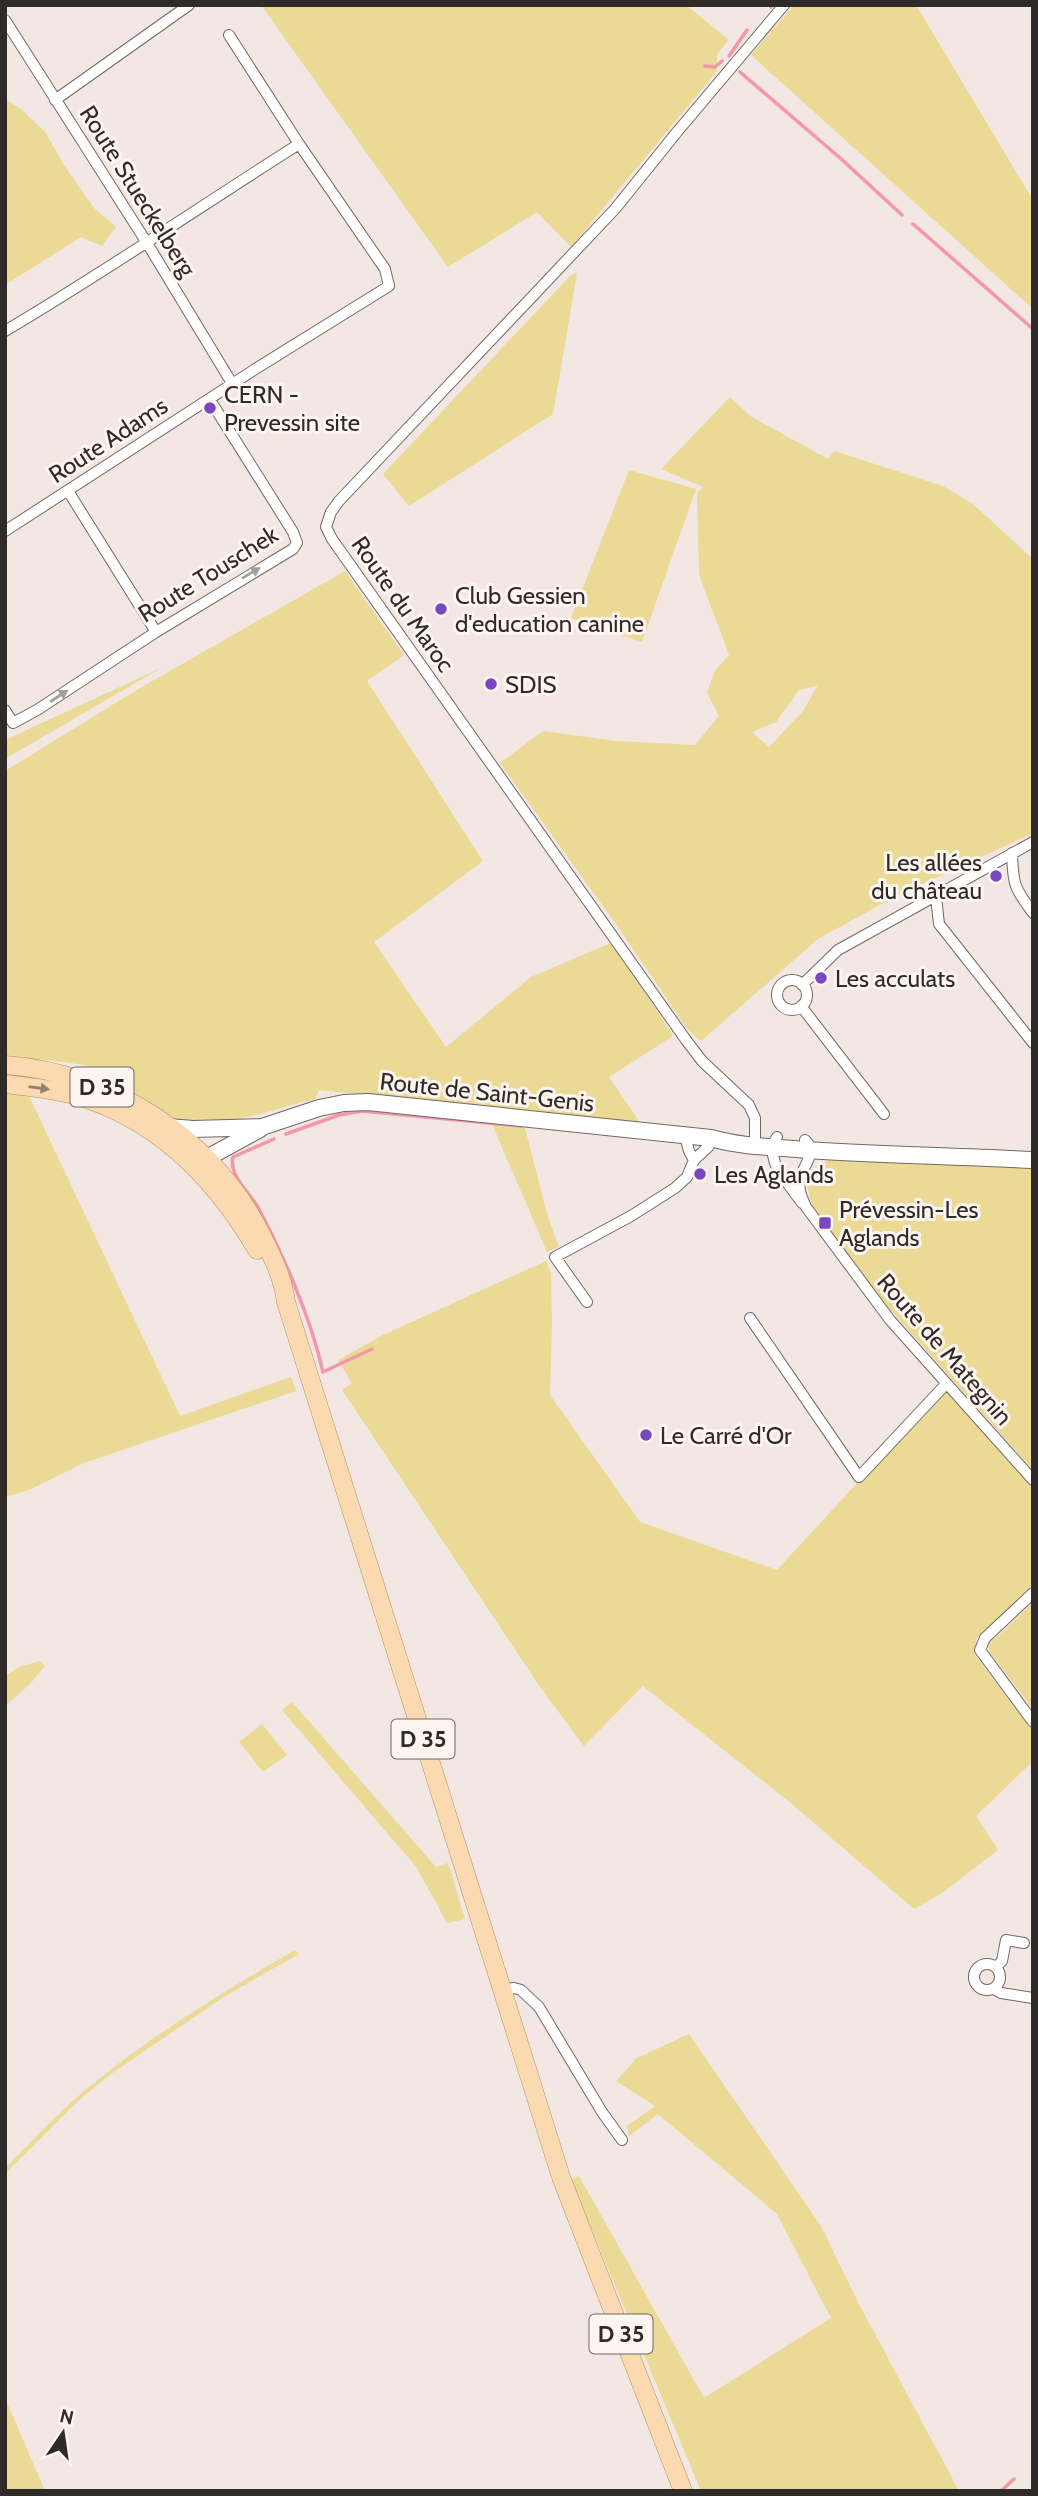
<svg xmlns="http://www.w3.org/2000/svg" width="1038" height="2496" viewBox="0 0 1038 2496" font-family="Cabin,sans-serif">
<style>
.green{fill:#ebd996;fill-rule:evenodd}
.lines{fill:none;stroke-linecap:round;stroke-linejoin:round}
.stream{stroke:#f497ad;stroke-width:3.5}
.street-casing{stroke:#726863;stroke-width:12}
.secondary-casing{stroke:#726863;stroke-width:18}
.primary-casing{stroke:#b28d60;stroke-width:19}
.street{stroke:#fff;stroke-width:10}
.secondary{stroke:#fff;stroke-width:16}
.primary{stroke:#fbdab1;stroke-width:18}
.oneway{fill:#a1a09f}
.oneway2{fill:#95826d}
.poi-dot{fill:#7848c0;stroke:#fef5f0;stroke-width:2.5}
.labels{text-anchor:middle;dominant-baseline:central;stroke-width:6;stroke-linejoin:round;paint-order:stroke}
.shield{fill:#fef5f0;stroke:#6d6865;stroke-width:2}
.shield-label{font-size:23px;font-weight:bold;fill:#2f2b29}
.street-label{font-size:24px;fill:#2f2b29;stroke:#fef5f0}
.poi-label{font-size:24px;fill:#2f2b29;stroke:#fef5f0;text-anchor:start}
</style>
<rect width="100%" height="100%" fill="#f2e7e2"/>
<path class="green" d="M 261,5 L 686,5 L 729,40 L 717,54 L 717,71 L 571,247 L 537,212 L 448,267 Z
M 794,5 L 916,5 L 1033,200 L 1033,309 L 751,55 Z
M 5,99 L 21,109 L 46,133 L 63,164 L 95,209 L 116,227 L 102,246 L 81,237 L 5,285 Z
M 577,273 L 553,414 L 409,506 L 383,474 L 570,276 Z
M 730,397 L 750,416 L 828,459 L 834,451 L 943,486 L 973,504 L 1033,559 L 1033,833 L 896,896 L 818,939 L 701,1041 L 688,1030 L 618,927 L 500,763 L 543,731 L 616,741 L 695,745 L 719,716 L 707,693 L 715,671 L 729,655 L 699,575 L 697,493 L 703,487 L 661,469 ZM 818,685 L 803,711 L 769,747 L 752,732 L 776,722 L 798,691 Z
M 629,470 L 696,489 L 642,642 L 571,618 Z
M 345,571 L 404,655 L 367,681 L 483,861 L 374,942 L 446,1047 L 531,977 L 613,942 L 673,1036 L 609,1077 L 641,1124 L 319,1090 L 315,1099 C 272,1109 227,1129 183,1121 C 148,1115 125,1085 96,1069 C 82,1062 24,1058 5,1056 L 5,771 L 135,691 Z
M 163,667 L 5,759 L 5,740 Z
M 5,1091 L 28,1094 L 180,1416 L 291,1377 L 296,1391 L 84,1463 L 29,1490 L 5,1497 Z
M 492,1124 L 525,1128 L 547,1214 L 559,1247 L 547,1252 Z
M 833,1158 L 1033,1168 L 1033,1470 L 880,1298 L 812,1207 L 807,1184 L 816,1167 Z
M 546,1261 L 551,1273 L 552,1325 L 550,1395 L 640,1522 L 777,1570 L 870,1469 L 946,1391 L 1033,1489 L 1033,1584 L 976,1639 L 975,1655 L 1033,1732 L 1033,1761 L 976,1816 L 998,1850 L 942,1893 L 914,1909 L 792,1804 L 643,1686 L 584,1746 L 540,1687 L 342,1390 L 352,1383 L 338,1360 L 381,1336 Z
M 1033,1603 L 1033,1709 L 989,1651 L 989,1644 Z
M 40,1661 L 45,1666 L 30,1684 L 5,1706 L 5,1676 L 19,1667 Z
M 292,1702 L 436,1867 L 448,1863 L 465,1919 L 447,1923 L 417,1868 L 282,1710 Z
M 262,1724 L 287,1755 L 263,1772 L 239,1742 Z
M 295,1950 L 299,1954 L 225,1996 L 111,2074 L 77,2102 L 5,2174 L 5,2168 C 28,2145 50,2121 74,2100 C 141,2041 218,1995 295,1950 Z
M 689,2034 L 821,2226 L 859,2304 L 959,2491 L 701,2491 L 571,2180 L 579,2176 L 704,2398 L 831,2318 L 777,2214 L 658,2114 L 629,2136 L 627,2126 L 655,2106 L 616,2081 L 637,2058 Z
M 5,2398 L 45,2491 L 5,2491 Z"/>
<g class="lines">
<path class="stream" d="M 771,7 L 772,5
M 729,56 L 747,30
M 705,66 L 715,67 L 722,61
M 740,72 L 839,157 L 902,215
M 913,224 L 1033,329
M 286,1134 L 339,1115 L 362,1111 L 521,1126
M 274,1139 L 233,1157 C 228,1175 251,1194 259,1209 C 284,1256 311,1319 323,1372 L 372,1349
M 1001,2491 L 1014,2479"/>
<g class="street-casing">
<path id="street" d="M 5,20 L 147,243 L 233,385
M 55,100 L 189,5
M 5,331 C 105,272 201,206 299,144
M 68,491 L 156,632
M 5,531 L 257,368 L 389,286 L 385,269 L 299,144 L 229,35
M 5,710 L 13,723 L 37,710 L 156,632 L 293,549 L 297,543 L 293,532 L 210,400
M 1012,853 C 1013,884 1014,888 1033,913
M 936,897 L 939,924 L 1033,1043
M777 995a15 15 0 1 1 30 0a15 15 0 1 1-30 0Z
M 802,985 L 838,950 L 1033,842
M 801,1006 L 884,1114
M 685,1136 L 689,1151 L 694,1160
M 777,1137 L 771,1147 L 775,1163 L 779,1172 L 802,1203
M 805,1140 C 819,1153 802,1165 800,1180 C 798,1190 802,1198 806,1207 L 890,1320 L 1033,1480
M 755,1145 L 755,1118 L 749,1105 L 702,1061 L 686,1040 L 332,539 L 326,527 L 331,512 L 339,501 L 615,209 L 677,132 L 784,5
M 587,1302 L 555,1257 L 631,1216 L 675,1188 L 687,1177 L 694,1160 L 709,1146 L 711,1138
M 750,1318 L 859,1477 L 946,1384
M 1033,1593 L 985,1638 L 980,1650 L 1033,1722
M974 1977a13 13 0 1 1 26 0a13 13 0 1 1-26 0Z
M 996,1967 L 1002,1961 L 1006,1940 L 1024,1943
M 994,1989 L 1001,1993 L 1033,1998
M 501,1990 L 514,1988 L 521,1990 L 539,2007 L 602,2112 L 622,2140"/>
</g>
<g class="secondary-casing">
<path id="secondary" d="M 168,1127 L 193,1129 L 262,1127 L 319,1108 L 344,1103 L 368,1102 L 711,1138 C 742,1147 775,1147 807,1150 C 882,1155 957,1156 1033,1160
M 207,1158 L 260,1129"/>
</g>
<g class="primary-casing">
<path id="primary" d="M 5,1065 C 112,1072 215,1140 262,1236 C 273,1258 283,1278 286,1302 L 561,2177 L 683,2491
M 5,1084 C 28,1087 52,1089 74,1095 C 156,1118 215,1178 257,1250"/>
</g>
<use href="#street" class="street"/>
<use href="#secondary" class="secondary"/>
<use href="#primary" class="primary"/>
</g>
<defs><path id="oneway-solid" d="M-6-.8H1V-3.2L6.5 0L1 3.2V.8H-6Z" transform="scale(1.75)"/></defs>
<g class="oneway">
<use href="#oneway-solid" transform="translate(251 573) rotate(-31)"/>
<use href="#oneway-solid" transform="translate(59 696) rotate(-33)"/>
</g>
<use class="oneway2" href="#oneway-solid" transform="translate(39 1088) rotate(8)"/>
<g class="poi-dot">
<circle cx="210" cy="408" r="7"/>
<circle cx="441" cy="609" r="7"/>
<circle cx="491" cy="684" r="7"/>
<circle cx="996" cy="876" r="7"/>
<circle cx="821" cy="978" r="7"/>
<circle cx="700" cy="1174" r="7"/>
<rect x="818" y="1216" width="14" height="14" rx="3.5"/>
<circle cx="646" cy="1435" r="7"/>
</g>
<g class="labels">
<g class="shield">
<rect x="70.5" y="1067.5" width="63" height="39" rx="5"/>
<rect x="391.5" y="1719.5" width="63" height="39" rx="5"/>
<rect x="589.5" y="2314.5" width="63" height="39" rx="5"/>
</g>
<g class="shield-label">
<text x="102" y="1087">D 35</text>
<text x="423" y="1739">D 35</text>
<text x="621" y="2334">D 35</text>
</g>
<g class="street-label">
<text transform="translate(138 191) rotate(58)">Route Stueckelberg</text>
<text transform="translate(108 440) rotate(-33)">Route Adams</text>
<text transform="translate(208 574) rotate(-32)">Route Touschek</text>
<text transform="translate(403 604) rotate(55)">Route du Maroc</text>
<text transform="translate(487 1092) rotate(6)">Route de Saint-Genis</text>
<text transform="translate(945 1349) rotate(49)">Route de Mategnin</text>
</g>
<g class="poi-label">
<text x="224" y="394">CERN -<tspan x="224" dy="28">Prevessin site</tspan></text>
<text x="455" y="595">Club Gessien<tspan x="455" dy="28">d'education canine</tspan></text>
<text x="505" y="684">SDIS</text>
<text x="982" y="862" text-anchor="end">Les allées<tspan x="982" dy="28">du château</tspan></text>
<text x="835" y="978">Les acculats</text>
<text x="714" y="1174">Les Aglands</text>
<text x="839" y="1209">Prévessin-Les<tspan x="839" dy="28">Aglands</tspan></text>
<text x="660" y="1435">Le Carré d'Or</text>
</g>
</g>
<rect width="1038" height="2496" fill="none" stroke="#2f2b29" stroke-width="14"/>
<g transform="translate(63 2433) rotate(13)" stroke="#fef5f0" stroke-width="5" paint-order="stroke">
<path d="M0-5L12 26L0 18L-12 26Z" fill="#2f2b29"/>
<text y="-10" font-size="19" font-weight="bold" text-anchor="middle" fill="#2f2b29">N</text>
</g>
</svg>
